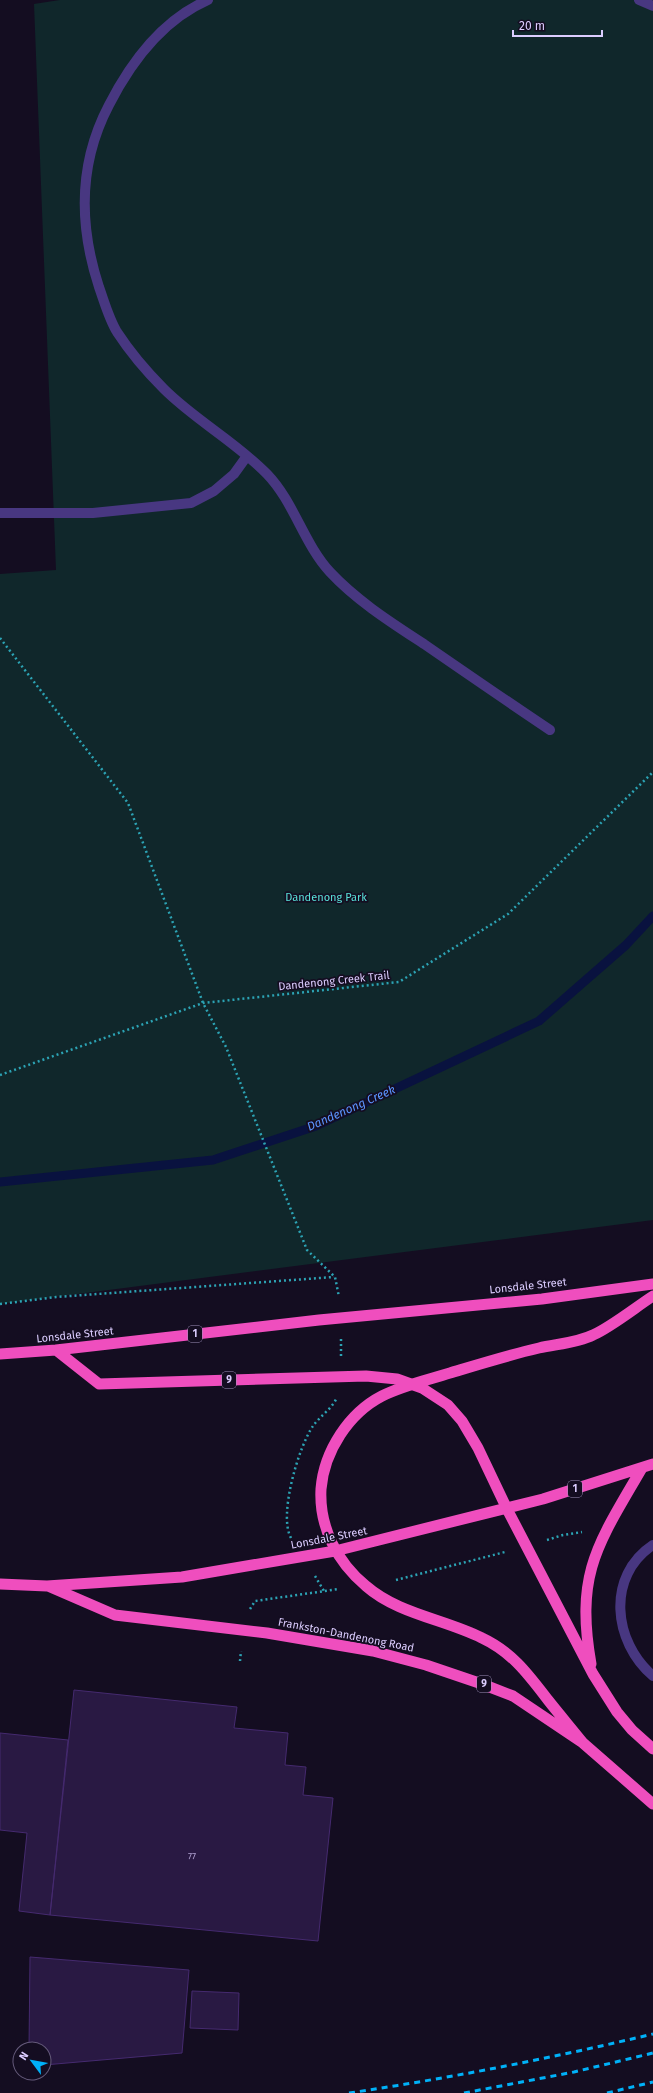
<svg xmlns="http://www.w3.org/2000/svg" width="653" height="2093" viewBox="0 0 653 2093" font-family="'Fira Sans',sans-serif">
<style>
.green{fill:#10272b}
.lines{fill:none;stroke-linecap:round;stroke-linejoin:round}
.stream{stroke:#09123f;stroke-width:9}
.building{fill:#291943;stroke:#452a6f}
.path{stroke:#2ca3b4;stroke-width:2.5;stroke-dasharray:2 3;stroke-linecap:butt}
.service{stroke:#483781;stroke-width:10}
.trunk{stroke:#ef4ebe;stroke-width:11}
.rail{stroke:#00b1f8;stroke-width:3;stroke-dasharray:6 5;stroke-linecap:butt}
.labels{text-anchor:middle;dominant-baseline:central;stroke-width:3.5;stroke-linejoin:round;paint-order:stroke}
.number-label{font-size:9px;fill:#afa0d0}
.shield{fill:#140d21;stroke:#a093bc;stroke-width:1}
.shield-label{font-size:10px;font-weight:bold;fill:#dccdff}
.park-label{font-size:11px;fill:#58e0d8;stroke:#140d21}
.street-label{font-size:11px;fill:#dccdff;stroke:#140d21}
.water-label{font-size:12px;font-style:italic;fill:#5b94ff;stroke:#140d21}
</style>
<rect width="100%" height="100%" fill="#140d21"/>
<path class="green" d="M 60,0 L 653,0 L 653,1220 L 0,1304 L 0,574 L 56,570 L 34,4 Z"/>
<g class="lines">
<path class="stream" d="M 0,1182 L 213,1160 L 316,1126 L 539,1021 L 626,945 L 653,916"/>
</g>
<path class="building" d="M 74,1690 L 237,1707 L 234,1728 L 288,1733 L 285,1765 L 306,1767 L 303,1795 L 333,1798 L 318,1941 L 50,1915 Z
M 0,1733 L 68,1740 L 50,1915 L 19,1911 L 27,1833 L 0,1830 Z
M 30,1957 L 189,1970 L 182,2053 L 44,2065 L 44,2049 L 29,2049 Z
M 192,1991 L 239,1993 L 238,2030 L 190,2028 Z"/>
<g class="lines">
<path class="path" d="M 0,638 L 128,803 L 203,1003 L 226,1047 L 307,1250 L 335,1277 L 339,1297
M 0,1075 L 203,1003 L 399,982 L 508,914 L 653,772
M 0,1304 L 56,1297 L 334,1277
M 341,1356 L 341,1339
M 291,1538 C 278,1515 299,1446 313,1426 C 320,1416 333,1408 337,1397
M 547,1540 L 563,1535 L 582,1532
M 315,1576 L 324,1591
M 396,1580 L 505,1552
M 250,1609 L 255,1601 L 339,1589
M 240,1661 L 241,1651"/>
<path class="service" d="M 208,0 C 162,20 131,62 109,105 C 78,164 79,226 99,287 C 104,301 109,319 117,332 C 130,352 147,372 164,389 C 195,420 236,442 267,474 C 294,502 304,544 330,572 C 357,601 392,623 424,644 C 466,673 508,702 550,730
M 639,0 L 653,6
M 0,513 L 93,513 L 191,503 L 214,491 L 234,474 L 247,456
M 653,1545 C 606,1576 613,1642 653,1676"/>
<path class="trunk" d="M 56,1350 L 99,1384 L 366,1376 L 397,1379 L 422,1388 L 448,1405 L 462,1421 L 478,1448 L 507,1509 L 593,1674 L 617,1712 L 632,1730 L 653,1749
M 0,1354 L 56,1350 L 319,1320 L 542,1299 L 653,1284
M 0,1584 L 47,1586 L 182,1577 L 335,1551 L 543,1499 L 653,1464
M 48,1586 L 115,1615 L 267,1633 L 373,1651 L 426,1665 L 482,1684 L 513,1696 L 583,1743 L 653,1804
M 591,1664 C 575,1572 598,1544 642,1468
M 583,1743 C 571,1728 559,1714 548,1700 C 528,1674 512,1652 482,1638 C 444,1619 398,1614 366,1586 C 337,1562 319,1527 321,1489 C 324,1451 349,1413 382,1396 C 404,1385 428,1380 450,1373 C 480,1364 509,1355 539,1348 C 556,1344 577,1343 593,1335 C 611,1327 636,1307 653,1296"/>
<path class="rail" d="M 349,2093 C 451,2078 552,2058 653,2034
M 464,2093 L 574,2072 L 653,2053
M 607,2093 L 653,2082"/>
</g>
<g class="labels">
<g class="number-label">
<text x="192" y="1856">77</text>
</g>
<g class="shield">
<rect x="188" y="1326" width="14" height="16" rx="3"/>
<rect x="222" y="1372" width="14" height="16" rx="3"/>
<rect x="568" y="1481" width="14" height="16" rx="3"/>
<rect x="477" y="1676" width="14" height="16" rx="3"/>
</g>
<g class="shield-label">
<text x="195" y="1334">1</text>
<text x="229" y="1380">9</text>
<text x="575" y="1489">1</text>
<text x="484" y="1684">9</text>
</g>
<g class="park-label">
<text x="326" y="897">Dandenong Park</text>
</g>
<g class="street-label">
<text transform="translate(334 981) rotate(-6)">Dandenong Creek Trail</text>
<text transform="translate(528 1286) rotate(-6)">Lonsdale Street</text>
<text transform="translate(75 1335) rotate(-6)">Lonsdale Street</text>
<text transform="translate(329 1538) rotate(-11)">Lonsdale Street</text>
<text transform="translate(346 1635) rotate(11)">Frankston-Dandenong Road</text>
</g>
<g class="water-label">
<text transform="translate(351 1108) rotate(-24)">Dandenong Creek</text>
</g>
</g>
<g transform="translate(32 2061) rotate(302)"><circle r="19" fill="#140d21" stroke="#645a7a"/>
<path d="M0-3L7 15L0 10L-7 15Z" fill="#00b1f8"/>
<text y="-6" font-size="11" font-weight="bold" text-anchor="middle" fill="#dccdff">N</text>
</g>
<path d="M513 30v6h89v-6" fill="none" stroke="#dccdff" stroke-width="2"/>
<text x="519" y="30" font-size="12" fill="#dccdff" stroke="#140d21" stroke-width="3" paint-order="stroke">20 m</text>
</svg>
